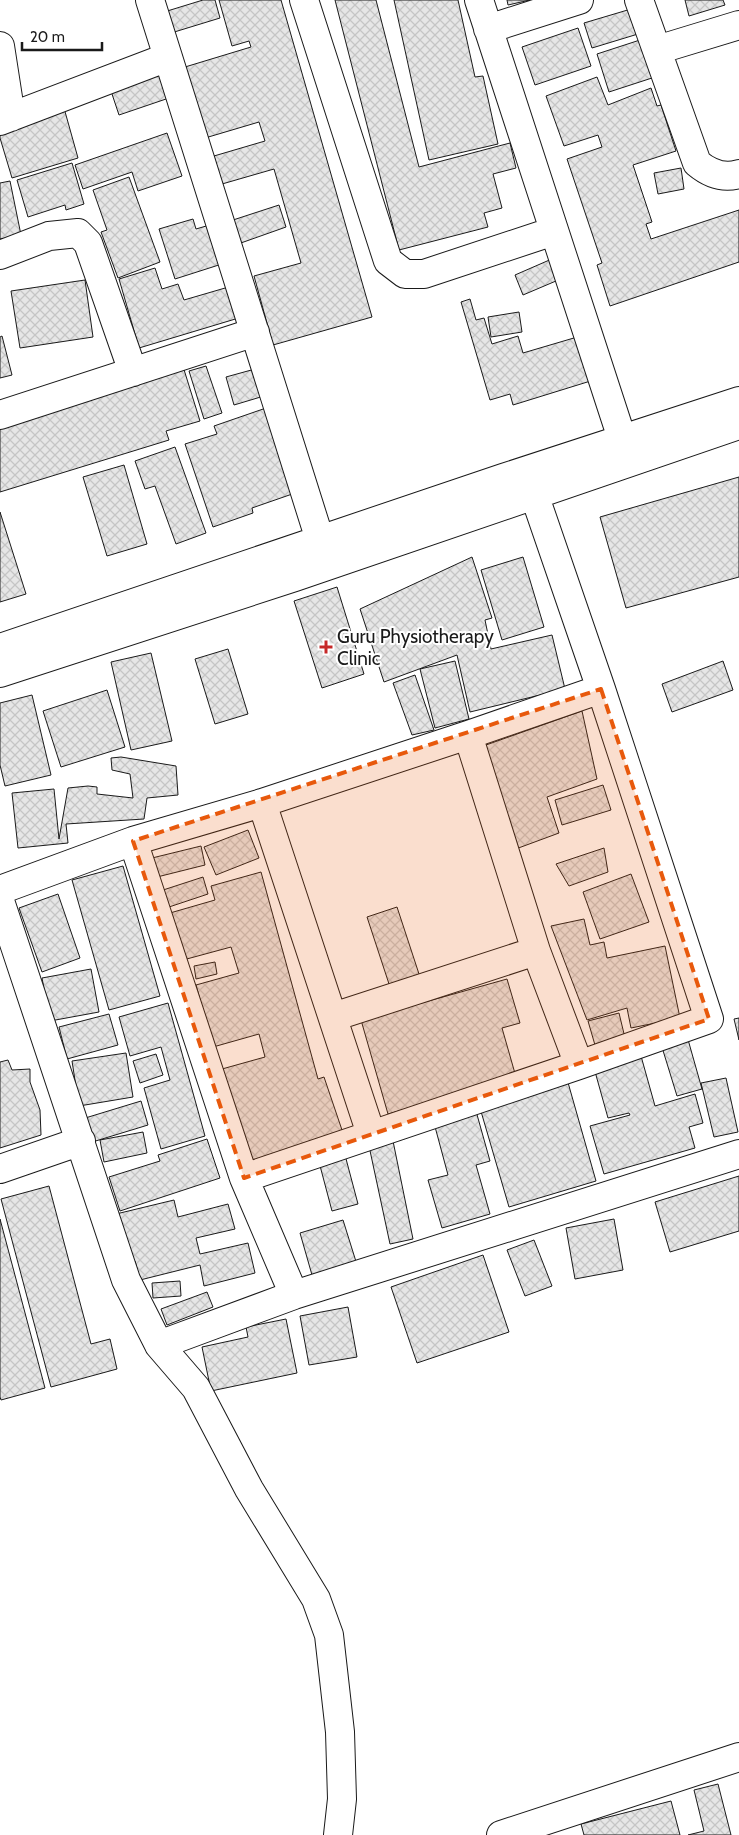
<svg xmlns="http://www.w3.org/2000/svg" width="739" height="1835" viewBox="0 0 739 1835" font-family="Cabin,sans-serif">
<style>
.building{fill:url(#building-cross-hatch);stroke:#1a1a1a}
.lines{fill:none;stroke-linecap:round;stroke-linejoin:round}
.minor-casing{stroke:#1a1a1a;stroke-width:30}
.minor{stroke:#fff;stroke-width:28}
.marked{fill:#e8590c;fill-opacity:0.2;stroke:#e8590c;stroke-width:4;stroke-dasharray:10 6;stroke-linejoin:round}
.poi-dot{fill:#c62828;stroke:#fff;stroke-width:2}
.labels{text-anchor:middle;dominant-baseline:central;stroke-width:4;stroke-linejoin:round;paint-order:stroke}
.poi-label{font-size:19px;fill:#1a1a1a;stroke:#fff;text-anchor:start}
</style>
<defs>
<pattern id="building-cross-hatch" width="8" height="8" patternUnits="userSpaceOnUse" patternTransform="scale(1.25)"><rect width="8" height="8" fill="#e6e6e6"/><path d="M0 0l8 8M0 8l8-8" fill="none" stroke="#c5c5c5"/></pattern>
</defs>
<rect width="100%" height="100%" fill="#fff"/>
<path class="building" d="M 203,0 L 215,0 L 220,18 L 171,33 L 164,12 Z
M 219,0 L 281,0 L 372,317 L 273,345 L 254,276 L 301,263 L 274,169 L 222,184 L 214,156 L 265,141 L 259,122 L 205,138 L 185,67 L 251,47 L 249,41 L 232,46 Z
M 335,0 L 376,0 L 419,167 L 510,143 L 516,168 L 493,174 L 502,208 L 484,213 L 488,227 L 399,250 Z
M 394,0 L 458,0 L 475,77 L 483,76 L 498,144 L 429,160 Z
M 507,0 L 530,0 L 508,5 Z
M 685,0 L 723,0 L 725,5 L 689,16 Z
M 631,9 L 638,34 L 592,48 L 584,23 Z
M 578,28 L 591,66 L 535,85 L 522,47 Z
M 643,39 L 655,77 L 609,92 L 597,54 Z
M 160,68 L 169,98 L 119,115 L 109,85 Z
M 597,77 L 608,105 L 651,88 L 657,106 L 661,105 L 676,151 L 633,165 L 652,222 L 646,224 L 651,239 L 739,210 L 739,262 L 610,306 L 597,265 L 602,263 L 567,159 L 602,147 L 598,135 L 564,146 L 546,96 Z
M 64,108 L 78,158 L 12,178 L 0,138 L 0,127 Z
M 167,133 L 182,176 L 138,191 L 132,172 L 83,189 L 75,165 Z
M 72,163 L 84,204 L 66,210 L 65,205 L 28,217 L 17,180 Z
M 681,168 L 684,189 L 658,194 L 654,173 Z
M 129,177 L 160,262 L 118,278 L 101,232 L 107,230 L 93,190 Z
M 10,181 L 21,235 L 0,239 L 0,183 Z
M 279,205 L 286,227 L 238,244 L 230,221 Z
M 193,219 L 196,229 L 213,224 L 225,263 L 175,279 L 159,229 Z
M 554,258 L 563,278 L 523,295 L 515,275 Z
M 155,268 L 162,289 L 178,284 L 184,300 L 232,286 L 242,317 L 139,348 L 119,279 Z
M 85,280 L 93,337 L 20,348 L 11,291 Z
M 470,299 L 476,320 L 484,318 L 492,344 L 518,336 L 523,353 L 584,335 L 597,379 L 513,405 L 510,394 L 490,400 L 461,302 Z
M 519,312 L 522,332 L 491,337 L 488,317 Z
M 2,336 L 12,375 L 0,378 L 0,337 Z
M 181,360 L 200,421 L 166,431 L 169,440 L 0,492 L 0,426 Z
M 206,366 L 222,413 L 204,419 L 189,371 Z
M 255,369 L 264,396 L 234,405 L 226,377 Z
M 269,407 L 298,492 L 252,508 L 253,513 L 213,527 L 185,444 L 217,434 L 214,426 Z
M 175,447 L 206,533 L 176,544 L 155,486 L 145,489 L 135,461 Z
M 124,465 L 147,544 L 107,556 L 83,477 Z
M 739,477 L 739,577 L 626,608 L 600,517 Z
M 0,512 L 26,594 L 0,602 Z
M 472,557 L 492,618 L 485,620 L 491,649 L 552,635 L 565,689 L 470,712 L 457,655 L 384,682 L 360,609 Z
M 523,557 L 544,627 L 502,640 L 481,570 Z
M 337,587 L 364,674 L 322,688 L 294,601 Z
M 228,649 L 248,714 L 215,724 L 195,659 Z
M 151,653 L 172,741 L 131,750 L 111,662 Z
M 455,661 L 469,719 L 435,728 L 420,669 Z
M 723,661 L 733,690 L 672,712 L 662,684 Z
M 415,675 L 434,730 L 412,735 L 393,683 Z
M 107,690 L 125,747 L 61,767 L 43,711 Z
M 32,695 L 51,775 L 5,786 L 0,765 L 0,703 Z
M 582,711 L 597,779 L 547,797 L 559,833 L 513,850 L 486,745 Z
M 121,757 L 176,766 L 178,795 L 147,798 L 144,819 L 66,824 L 68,843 L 18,848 L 12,793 L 54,789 L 59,839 L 68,788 L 88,786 L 97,787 L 97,794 L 133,798 L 130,774 L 112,770 L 111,758 Z
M 603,785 L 611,810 L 562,825 L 555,800 Z
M 248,830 L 259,858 L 216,875 L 204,847 Z
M 201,846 L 205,865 L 157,877 L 152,858 Z
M 604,848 L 608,872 L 569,886 L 556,864 Z
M 123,866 L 160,996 L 109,1010 L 72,880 Z
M 261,872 L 318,1079 L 324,1077 L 343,1133 L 249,1166 L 222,1069 L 265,1057 L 259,1034 L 213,1047 L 196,985 L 239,973 L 231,947 L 183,960 L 170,913 L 215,900 L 211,886 Z
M 631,874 L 649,922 L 600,939 L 583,892 Z
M 203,877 L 208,894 L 163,909 L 157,892 Z
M 58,894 L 80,958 L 42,972 L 19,908 Z
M 397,907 L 420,977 L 390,987 L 367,917 Z
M 584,919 L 590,945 L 604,942 L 607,958 L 665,946 L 680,1018 L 631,1028 L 627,1008 L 587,1020 L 551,926 Z
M 215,962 L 217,974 L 196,979 L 194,966 Z
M 91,969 L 99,1012 L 50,1021 L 42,978 Z
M 507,979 L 520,1023 L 502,1028 L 516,1077 L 388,1114 L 361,1020 Z
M 168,1003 L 205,1136 L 161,1149 L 144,1088 L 170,1080 L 161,1047 L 130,1056 L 119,1017 Z
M 619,1013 L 626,1042 L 597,1052 L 588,1021 Z
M 109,1014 L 118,1045 L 67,1059 L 59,1027 Z
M 739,1018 L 739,1040 L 734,1019 Z
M 687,1036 L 702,1089 L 677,1096 L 661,1044 Z
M 126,1053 L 133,1097 L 79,1106 L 72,1061 Z
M 156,1054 L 163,1075 L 140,1083 L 133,1061 Z
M 641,1056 L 655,1106 L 695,1094 L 703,1123 L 689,1127 L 695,1148 L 604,1174 L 590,1126 L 630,1115 L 629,1113 L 608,1118 L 594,1068 Z
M 8,1060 L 12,1070 L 30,1069 L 30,1082 L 40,1110 L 41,1135 L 0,1148 L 0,1062 Z
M 726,1078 L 738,1132 L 714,1137 L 701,1083 Z
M 567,1079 L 596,1181 L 509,1207 L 480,1108 Z
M 141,1101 L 148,1125 L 89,1143 L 82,1119 Z
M 476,1111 L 490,1161 L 476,1165 L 490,1214 L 442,1228 L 428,1180 L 448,1175 L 434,1123 Z
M 143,1132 L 147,1153 L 104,1162 L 100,1140 Z
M 207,1139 L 220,1178 L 120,1211 L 109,1177 L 160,1161 L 158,1155 Z
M 393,1141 L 413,1239 L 390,1244 L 369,1146 Z
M 345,1155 L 358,1204 L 332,1211 L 319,1162 Z
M 739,1176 L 739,1231 L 670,1252 L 655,1202 Z
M 49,1186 L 91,1344 L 110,1339 L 117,1369 L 51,1387 L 1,1199 Z
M 174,1200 L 178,1217 L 228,1204 L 235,1229 L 196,1238 L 200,1254 L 248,1243 L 255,1273 L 204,1286 L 200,1265 L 140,1280 L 135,1261 L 127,1263 L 116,1214 Z
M 0,1219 L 45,1388 L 1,1400 L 0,1397 Z
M 614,1219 L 623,1270 L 575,1279 L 566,1228 Z
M 343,1220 L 358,1268 L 314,1282 L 300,1233 Z
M 534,1240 L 552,1286 L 525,1296 L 507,1250 Z
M 483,1255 L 509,1332 L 417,1363 L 391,1287 Z
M 180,1281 L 181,1296 L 153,1298 L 152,1283 Z
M 207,1292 L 213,1307 L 167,1325 L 161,1309 Z
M 348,1307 L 357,1357 L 309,1365 L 300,1316 Z
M 286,1319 L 297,1373 L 211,1391 L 202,1347 L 248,1337 L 246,1327 Z
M 718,1784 L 731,1835 L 688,1835 L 704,1831 L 694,1790 Z
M 671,1801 L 680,1835 L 584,1835 L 581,1824 Z"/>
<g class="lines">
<g class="minor-casing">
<path id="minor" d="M 150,0 L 320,540
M 304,0 L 388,261 L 405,274 L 424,274 L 554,231
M 479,0 L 628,457
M 639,0 L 697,163 C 709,173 723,179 739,174
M 488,29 L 579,0
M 0,46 L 11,117
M 657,50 L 739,25
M 0,121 L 168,57
M 0,255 L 49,236 L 78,233 L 88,243 L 133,372
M 0,415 L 255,332
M 0,648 L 503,478 L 739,401
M 0,673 L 295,577 L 739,425
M 468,735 L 536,951
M 262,803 L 371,1134
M 133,841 L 244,1178 L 294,1295
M 0,890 L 133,841 L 262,803 L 468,735 L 601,689
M 0,901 L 126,1280 L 159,1345 L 294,1295 L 739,1154
M 333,1017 L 536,951 L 579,1065
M 0,1169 L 81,1141
M 244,1178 L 579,1065 L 709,1019 L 601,689 L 534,494
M 159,1345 L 196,1388 L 249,1489 L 316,1599 L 329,1635 L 340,1732 L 342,1799 L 338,1835
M 501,1835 L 739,1757"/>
</g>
<use href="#minor" class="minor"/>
</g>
<path class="marked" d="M 601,689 L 709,1019 L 244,1178 L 133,841 Z"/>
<path class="poi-dot" d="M323.5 639.5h5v5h5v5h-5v5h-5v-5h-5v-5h5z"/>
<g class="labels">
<g class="poi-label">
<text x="337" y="636">Guru Physiotherapy<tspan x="337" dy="22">Clinic</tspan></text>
</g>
</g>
<path d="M22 42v8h80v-8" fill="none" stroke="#1a1a1a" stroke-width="2.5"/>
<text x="30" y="42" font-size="15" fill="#1a1a1a" stroke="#ffffff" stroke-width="4" paint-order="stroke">20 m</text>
</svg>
